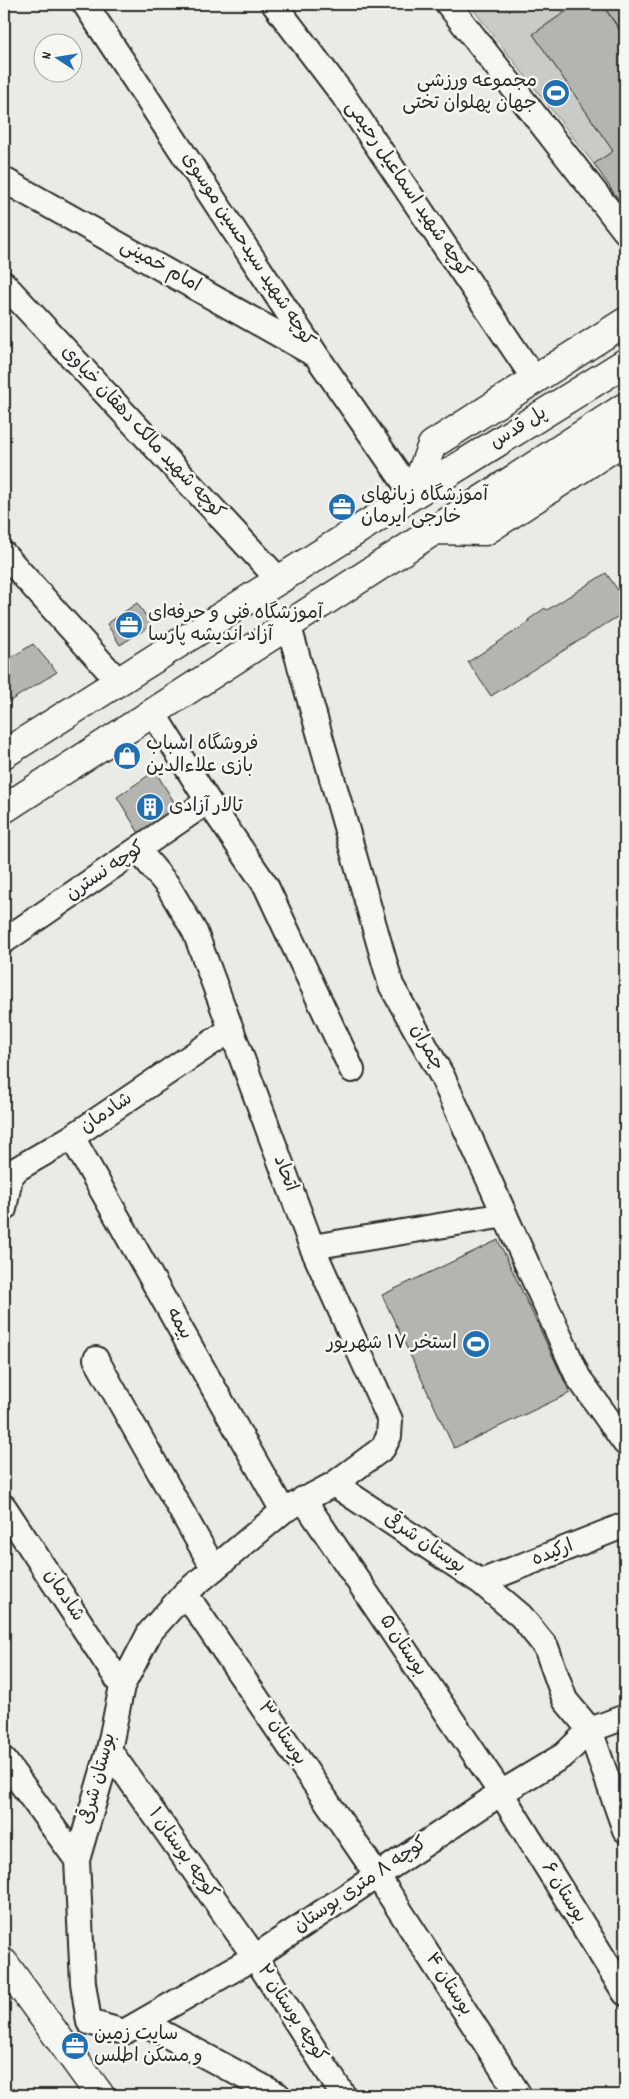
<svg xmlns="http://www.w3.org/2000/svg" width="629" height="2099" viewBox="0 0 629 2099" font-family="Dekko,'Playpen Sans Arabic',sans-serif">
<style>
.pitch{fill:#cacac7;stroke:#7a7a79}
.building{fill:#b4b4b1;stroke:#2b2b2b}
.lines{fill:none;stroke-linecap:round;stroke-linejoin:round}
.minor-casing{stroke:#2b2b2b;stroke-width:28}
.tertiary-casing{stroke:#2b2b2b;stroke-width:31}
.primary-casing{stroke:#2b2b2b;stroke-width:31}
.minor{stroke:#f6f6f2;stroke-width:24}
.tertiary{stroke:#f6f6f2;stroke-width:28}
.primary{stroke:#f6f6f2;stroke-width:28}
.labels{text-anchor:middle;dominant-baseline:central;stroke-width:5;stroke-linejoin:round;paint-order:stroke}
.poi-label{font-size:19px;fill:#2b2b2b;stroke:#f6f6f2;text-anchor:start}
.street-label{font-size:19px;fill:#2b2b2b;stroke:#f6f6f2}
</style>
<rect width="100%" height="100%" fill="#eaeae6"/>
<filter id="ink" filterUnits="userSpaceOnUse"><feTurbulence type="fractalNoise" baseFrequency=".02" numOctaves="2"/><feDisplacementMap in="SourceGraphic" scale="10" xChannelSelector="R" yChannelSelector="G"/><feConvolveMatrix kernelMatrix="1 2 1 2 8 2 1 2 1" color-interpolation-filters="sRGB"/></filter>
<g filter="url(#ink)">
<path class="pitch" d="M 469,4 L 577,4 L 533,34 L 613,151 L 594,164 Z"/>
<path class="building" d="M 577,4 L 602,4 L 625,38 L 625,209 L 594,164 L 613,151 L 533,34 Z
M 602,4 L 625,4 L 625,37 Z
M 606,573 L 625,600 L 625,612 L 491,696 L 468,662 L 529,622 L 528,620 L 545,608 L 547,610 Z
M 137,603 L 152,625 L 120,645 L 107,624 Z
M 33,644 L 57,672 L 5,704 L 4,662 Z
M 155,771 L 184,818 L 145,843 L 117,797 Z
M 498,1240 L 570,1393 L 454,1448 L 382,1295 Z"/>
<g class="lines">
<g class="minor-casing">
<path id="minor" d="M 85,4 L 316,355 L 413,495
M 274,4 L 343,95 L 535,380
M 448,4 L 625,231
M 4,180 L 312,353
M 4,284 L 280,581
M 4,554 L 118,681
M 289,627 L 391,985 L 442,1076 L 578,1377 L 625,1443
M 153,713 L 208,801 L 266,886 L 352,1070
M 4,941 L 208,801
M 72,1137 L 283,1511
M 4,1209 L 10,1177 L 17,1169 L 72,1137 L 230,1030
M 312,1247 L 505,1215
M 96,1359 L 214,1569
M 334,1484 L 481,1582 L 521,1616 L 546,1647 L 565,1700 L 590,1730 L 625,1830
M 303,1499 L 501,1793 L 625,1993
M 4,1507 L 122,1686
M 481,1582 L 625,1525
M 185,1593 L 377,1875 L 519,2095
M 109,1750 L 255,1957 L 343,2095
M 4,1760 L 77,1860
M 89,2022 L 83,1983 L 77,1860 L 109,1750 L 122,1686 L 150,1632 L 185,1593 L 283,1511 L 334,1484 L 383,1448 L 389,1436 L 390,1420 L 312,1247 L 195,932 L 168,886 L 139,851
M 89,2022 L 124,2032 L 255,1957 L 501,1793 L 564,1755 L 590,1730 L 625,1717
M 142,2022 L 278,2095"/>
</g>
<g class="tertiary-casing">
<path id="tertiary" d="M 4,1963 L 100,2095"/>
</g>
<g class="primary-casing">
<path id="primary" d="M 413,495 L 432,445 L 625,322
M 435,530 L 485,531 L 625,440
M 4,754 L 413,495 L 625,363
M 4,809 L 625,407"/>
</g>
<use href="#minor" class="minor"/>
<use href="#tertiary" class="tertiary"/>
<use href="#primary" class="primary"/>
</g>
</g>
<defs>
<g id="stadium-disc" transform="scale(1.4375)"><circle r="9.5" fill="#1f6fb2" stroke="#f6f6f2"/><path d="M0-5a6.5 5 0 1 0 0 10a6.5 5 0 1 0 0-10ZM-3.5-1.8h7v3.6h-7Z" fill="#fff"/></g>
<g id="office-disc" transform="scale(1.4375)"><circle r="9.5" fill="#1f6fb2" stroke="#f6f6f2"/><path d="M-6-3h4V-5.5h4V-3h4V5H-6ZM-1-4.5V-3h2v-1.5ZM-6 0V1H6V0Z" fill="#fff"/></g>
<g id="shop-disc" transform="scale(1.4375)"><circle r="9.5" fill="#1f6fb2" stroke="#f6f6f2"/><path d="M-5-2.5h2.3a2.7 3.5 0 0 1 5.4 0H5L5.5 6h-11ZM-1.5-2.5h3a1.5 2.3 0 0 0-3 0Z" fill="#fff"/></g>
<g id="building-disc" transform="scale(1.4375)"><circle r="9.5" fill="#1f6fb2" stroke="#f6f6f2"/><path d="M-4-6H4V6H1V3H-1V6H-4ZM-2.5-4.3h1.7v1.8h-1.7ZM.8-4.3h1.7v1.8H.8ZM-2.5-1h1.7V.8h-1.7ZM.8-1h1.7V.8H.8Z" fill="#fff"/></g>
</defs>
<g fill-rule="evenodd">
<use href="#stadium-disc" x="556" y="93"/>
<use href="#office-disc" x="342" y="507"/>
<use href="#office-disc" x="129" y="625"/>
<use href="#shop-disc" x="127" y="756"/>
<use href="#building-disc" x="150" y="807"/>
<use href="#stadium-disc" x="476" y="1344"/>
<use href="#office-disc" x="75" y="2046"/>
</g>
<g class="labels">
<g class="poi-label">
<text x="537" y="82" text-anchor="end">مجموعه ورزشی<tspan x="537" dy="22">جهان پهلوان تختی</tspan></text>
<text x="361" y="496">آموزشگاه زبانهای<tspan x="361" dy="22">خارجی ایرمان</tspan></text>
<text x="148" y="614">آموزشگاه فنی و حرفه‌ای<tspan x="148" dy="22">آزاد اندیشه پارسا</tspan></text>
<text x="146" y="745">فروشگاه اسباب<tspan x="146" dy="22">بازی علاءالدین</tspan></text>
<text x="169" y="807">تالار آزادی</text>
<text x="457" y="1344" text-anchor="end">استخر ١٧ شهریور</text>
<text x="94" y="2035">سایت زمین<tspan x="94" dy="22">و مسکن اطلس</tspan></text>
</g>
<g class="street-label">
<text transform="translate(407 190) rotate(56)">کوچه شهید اسماعیل رحیمی</text>
<text transform="translate(247 250) rotate(57)">کوچه شهید سیدحسین موسوی</text>
<text transform="translate(160 267) rotate(29)">امام خمینی</text>
<text transform="translate(519 429) rotate(-32)">پل قدس</text>
<text transform="translate(142 433) rotate(47)">کوچه شهید مالک دهقان‌ خیاوی</text>
<text transform="translate(106 872) rotate(-34)">کوچه نسترن</text>
<text transform="translate(426 1048) rotate(61)">چمران</text>
<text transform="translate(107 1114) rotate(-34)">شادمان</text>
<text transform="translate(284 1174) rotate(69)">اتحاد</text>
<text transform="translate(178 1324) rotate(61)">بیمه</text>
<text transform="translate(424 1544) rotate(34)">بوستان شرقی</text>
<text transform="translate(553 1554) rotate(-21)">ارکیده</text>
<text transform="translate(63 1596) rotate(57)">شادمان</text>
<text transform="translate(402 1646) rotate(56)">بوستان ۵</text>
<text transform="translate(281 1734) rotate(56)">بوستان ۳</text>
<text transform="translate(99 1779) rotate(-75)">بوستان شرقی</text>
<text transform="translate(182 1854) rotate(55)">کوچه بوستان ۱</text>
<text transform="translate(361 1886) rotate(-34)">کوچه ۸ متری بوستان</text>
<text transform="translate(563 1893) rotate(58)">بوستان ۶</text>
<text transform="translate(448 1985) rotate(57)">بوستان ۴</text>
<text transform="translate(291 2014) rotate(57)">کوچه بوستان ۲</text>
</g>
</g>
<rect width="629" height="2099" fill="none" stroke="#f6f6f2" stroke-width="20"/>
<rect x="10" y="10" width="609" height="2079" fill="none" stroke="#2b2b2b" stroke-width="2" filter="url(#ink)"/>
<g transform="translate(58 58) rotate(282)"><circle r="24" fill="#f6f6f2" stroke="#a5a5a2"/>
<path d="M0-4L9 19L0 12L-9 19Z" fill="#1f6fb2"/>
<text y="-8" font-size="14" font-weight="bold" text-anchor="middle" fill="#2b2b2b">N</text>
</g>
</svg>
